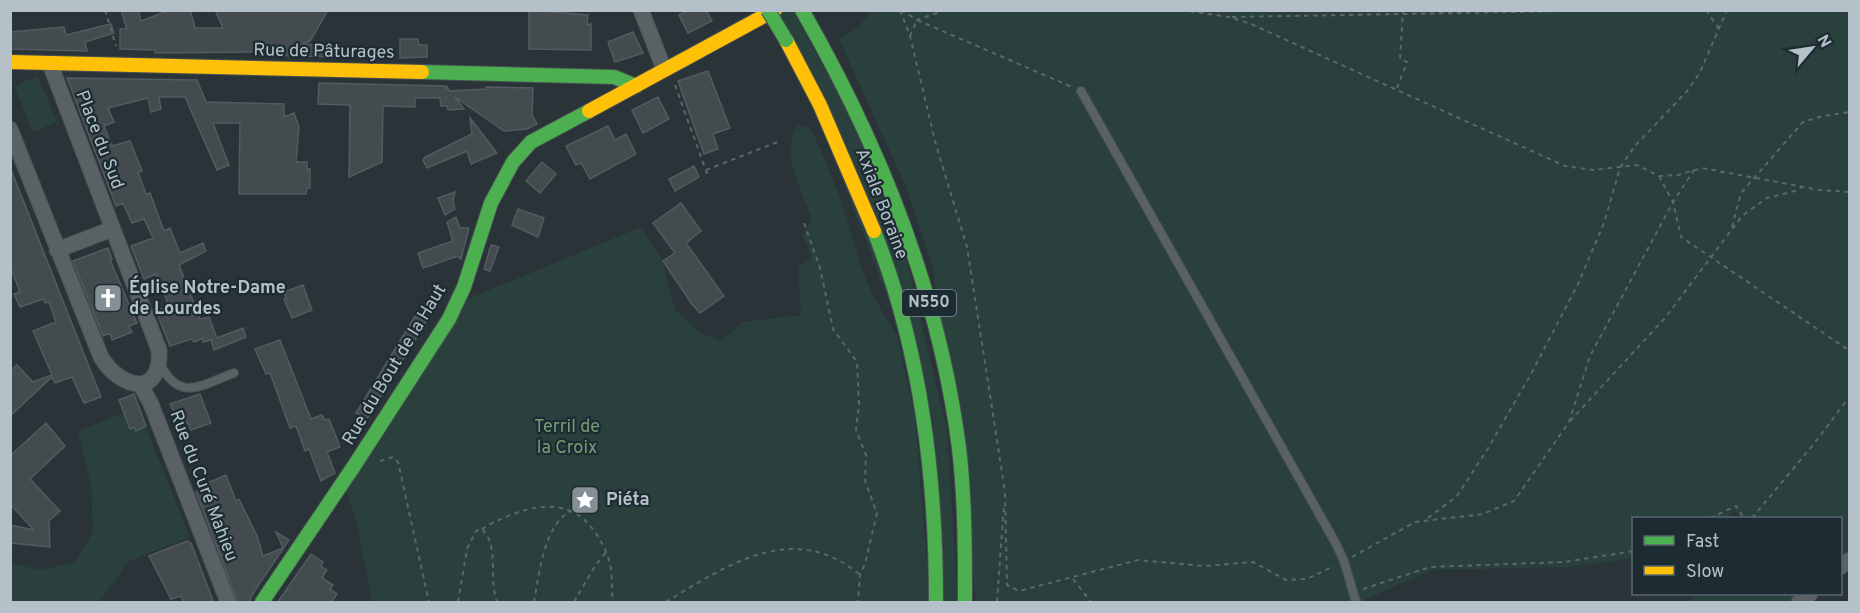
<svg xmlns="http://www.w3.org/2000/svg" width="1860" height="613" viewBox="0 0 1860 613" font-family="Overpass,sans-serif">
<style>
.green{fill:#29403d}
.building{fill:#434b4f;stroke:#525b5f;stroke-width:1.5}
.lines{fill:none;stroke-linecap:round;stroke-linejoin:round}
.lane-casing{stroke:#484f52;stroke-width:10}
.street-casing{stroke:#484f52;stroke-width:17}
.fast-casing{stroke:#484f52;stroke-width:16}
.slow-casing{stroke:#484f52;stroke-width:16}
.path{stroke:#5e6669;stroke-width:2;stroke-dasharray:4.5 4.5;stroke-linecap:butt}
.lane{stroke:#5a6165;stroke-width:8}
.street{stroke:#5a6165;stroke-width:15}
.fast{stroke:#4caf50;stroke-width:14}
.slow{stroke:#ffc107;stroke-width:14}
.fast-bridge-casing{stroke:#474f53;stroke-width:16;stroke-linecap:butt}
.fast-bridge{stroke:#4caf50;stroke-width:14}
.labels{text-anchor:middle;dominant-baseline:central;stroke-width:4.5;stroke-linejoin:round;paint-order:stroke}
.shield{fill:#1d2b32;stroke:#87949c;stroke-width:1.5}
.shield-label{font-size:16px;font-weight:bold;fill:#b4c1c9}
.street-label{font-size:18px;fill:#b4c1c9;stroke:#1d2b32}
.poi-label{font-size:18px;font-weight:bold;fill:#b4c1c9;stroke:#1d2b32;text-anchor:start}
.park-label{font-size:18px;fill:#739e73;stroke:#1d2b32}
</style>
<rect width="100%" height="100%" fill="#2a3337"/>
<path class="green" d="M 873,10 L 1849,11 L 1849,560 L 1841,567 L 1840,518 L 1740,518 L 1736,512 L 1724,518 L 1634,518 L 1633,558 L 1571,567 L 1433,570 L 1364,600 L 1364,602 L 976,602 L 932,264 L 906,187 L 839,39 L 857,28 Z
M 778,11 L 793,11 L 851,117 L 905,254 L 947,429 L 958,602 L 944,602 L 932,414 Z
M 38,76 L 57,122 L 33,132 L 14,86 Z
M 797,126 L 804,126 L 812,130 L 840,197 L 861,266 L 873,296 L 897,336 L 915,417 L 930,602 L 372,602 L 356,519 L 342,480 L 453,305 L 641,227 L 661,257 L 675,310 L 701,333 L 721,341 L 743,322 L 801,315 L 798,266 L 812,258 L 803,236 L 812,219 C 802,193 780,152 797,126 Z
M 125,412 L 140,413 L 190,537 L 129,561 L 99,602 L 11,602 L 11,563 L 40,570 L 75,562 L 93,532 L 91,484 L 78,431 Z
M 1698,594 L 1810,594 L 1799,602 L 1686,602 Z"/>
<path class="building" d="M 121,10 L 138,10 L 141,21 L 170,10 L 190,10 L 195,28 L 223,28 L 215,10 L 328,10 L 311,40 L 304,44 L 339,46 L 340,57 L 259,55 L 259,52 L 155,53 L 155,50 L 120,49 L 120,29 L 127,29 Z
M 529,10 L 588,15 L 587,25 L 591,24 L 591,50 L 529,49 Z
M 688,10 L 706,10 L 712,21 L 688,33 L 679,15 Z
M 111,24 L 114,33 L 85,42 L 87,51 L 10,49 L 10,32 L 64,27 L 66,35 Z
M 633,32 L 643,53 L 615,62 L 608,42 Z
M 400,39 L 418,39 L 419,45 L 427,45 L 427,57 L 400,58 Z
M 708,71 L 730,128 L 713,134 L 718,149 L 704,154 L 678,81 Z
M 67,78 L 197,80 L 206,102 L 284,104 L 284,117 L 294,113 L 299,127 L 296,162 L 307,162 L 307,169 L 310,169 L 310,188 L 307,188 L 306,194 L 239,194 L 240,123 L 213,123 L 229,165 L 217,170 L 185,97 L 159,97 L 161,109 L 151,112 L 148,98 L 108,108 L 114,122 L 104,126 L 112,146 L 130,141 L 142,171 L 138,172 L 146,194 L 150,193 L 164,231 L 170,228 L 180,253 L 203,243 L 206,251 L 179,265 L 200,319 L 209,317 L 217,338 L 243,328 L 246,337 L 214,350 L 211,340 L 203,342 L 203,338 L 194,342 L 191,339 L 170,346 L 156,311 L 169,306 L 156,274 L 144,279 L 131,246 L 153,238 L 144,219 L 132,223 L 123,203 L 116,206 Z
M 319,83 L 446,86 L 446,91 L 447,87 L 450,91 L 486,89 L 486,87 L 533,88 L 532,115 L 537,124 L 527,129 L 504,131 L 455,97 L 464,109 L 448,110 L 447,106 L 441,106 L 440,98 L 415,98 L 415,107 L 383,106 L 382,162 L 349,177 L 350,105 L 318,104 Z
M 658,97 L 669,119 L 643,133 L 632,110 Z
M 470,118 L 497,153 L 471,164 L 467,151 L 427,168 L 423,160 L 425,157 L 472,134 Z
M 608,126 L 615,140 L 626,134 L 636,154 L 590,179 L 581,163 L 576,165 L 566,146 Z
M 542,162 L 556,174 L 540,193 L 526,181 Z
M 694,166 L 699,177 L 675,191 L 669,179 Z
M 10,167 L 101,397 L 84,403 L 72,377 L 55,383 L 52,377 L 10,416 L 10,371 L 17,365 L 33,382 L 52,375 L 33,331 L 56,322 L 49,302 L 45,303 L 43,299 L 20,307 L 14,294 L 20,292 L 10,266 Z
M 455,192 L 453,200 L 455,209 L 445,215 L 438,198 Z
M 681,203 L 701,231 L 686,243 L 724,296 L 700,313 L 691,303 L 663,261 L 675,253 L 653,223 Z
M 518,209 L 544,218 L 538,237 L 512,225 Z
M 456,217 L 460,228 L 469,228 L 461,259 L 458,256 L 423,268 L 418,253 L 453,241 L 447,222 Z
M 491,245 L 499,247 L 490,271 L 484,269 Z
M 108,248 L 112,259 L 110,260 L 137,323 L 129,326 L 132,332 L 112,340 L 110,333 L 103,336 L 73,261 Z
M 303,285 L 312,310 L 292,318 L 284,299 L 287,299 L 284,292 Z
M 415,316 L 426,322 L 367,419 L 356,413 Z
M 280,340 L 311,419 L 322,415 L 325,420 L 329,419 L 340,447 L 327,452 L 335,473 L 321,481 L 309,449 L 305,451 L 296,426 L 290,428 L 270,373 L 266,374 L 255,349 Z
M 134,394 L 146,426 L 136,431 L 134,427 L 130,429 L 119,400 Z
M 200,394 L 211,423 L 191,430 L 187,422 L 180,424 L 170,404 Z
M 46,423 L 65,446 L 30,479 L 60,511 L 49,521 L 50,547 L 10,543 L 10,525 L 34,530 L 10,504 L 10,456 Z
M 226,475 L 236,501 L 239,499 L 257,536 L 263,556 L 283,548 L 276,532 L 289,540 L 252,595 L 249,603 L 238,603 L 196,492 L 206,487 L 205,484 Z
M 187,541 L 191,543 L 214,603 L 184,603 L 181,596 L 171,599 L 149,556 Z
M 311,554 L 323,562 L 321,566 L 327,570 L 322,578 L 333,585 L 330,589 L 337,594 L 331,603 L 277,603 Z"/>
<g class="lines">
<g class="lane-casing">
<path id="lane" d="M 1081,91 L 1335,542 L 1344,561 L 1356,602
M 160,364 C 180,403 201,385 234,373"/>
</g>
<g class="street-casing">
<path id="street" d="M 641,10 L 664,69
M 10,129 L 101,357 C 121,390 162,398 159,350 L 50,64
M 57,250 L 112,229
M 140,384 L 151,404 L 228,602
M 1840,567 L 1850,560
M 1799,602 L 1810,594"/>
</g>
<g class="fast-casing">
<path id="fast" d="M 802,10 C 880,146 939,291 959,448 C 965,499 965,550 965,602
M 422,72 L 614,77 L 636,86
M 874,231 C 921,350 936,476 936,602
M 262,602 L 354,466 L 449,319 L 464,287 L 491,203 L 513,162 L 531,142 L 589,111"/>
</g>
<g class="slow-casing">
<path id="slow" d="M 786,40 L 820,105 L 874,231
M 10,62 L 422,72
M 589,111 L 775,10"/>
</g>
<path class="path" d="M 105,10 L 116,46
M 900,10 L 910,36 L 936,145 L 967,247 L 1005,492
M 901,10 L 917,20 L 945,10
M 1181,10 L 1229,17 L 1251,24 L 1565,166 L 1593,170 L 1637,165 L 1659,176 L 1678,175 L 1702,168 L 1820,190 L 1850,192
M 1706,10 L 1719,29
M 1232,17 L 1626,10
M 910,36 L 917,20 L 1072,87
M 675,85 L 708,176
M 1397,88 L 1407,62 L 1400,59 L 1403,10
M 706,170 L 780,141
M 1659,176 L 1673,202 L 1681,237 L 1850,351
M 804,223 L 820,268 L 833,329 L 857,362 L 859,404 L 856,430 L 866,455 L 865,481 L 877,513 L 865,564 L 860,575 L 858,602
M 1732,227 L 1741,193 L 1803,122 L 1823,116 L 1850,112
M 1570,421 L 1665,318 L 1742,216 L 1767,198 L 1795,191 L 1802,187
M 380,461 L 393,457 L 398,462 L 429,602
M 1005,493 L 1007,585 L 1019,591 L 1138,560 L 1205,566 L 1253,562 L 1286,580 L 1307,579 L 1334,566
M 1428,518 L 1457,496 L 1487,450 L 1531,374 L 1578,284 L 1604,223 L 1620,168 L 1634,147 L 1689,89 L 1700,72 L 1727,10
M 1710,518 L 1736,506 L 1744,518
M 1752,518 L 1813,445 L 1850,396
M 482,529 C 505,515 544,499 570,511
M 1352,557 L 1415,522 L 1483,514 L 1514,501 L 1569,422 L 1590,356 L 1673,202 L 1694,170
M 1073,579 L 1091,602
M 1363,589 L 1430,567 L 1564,562 L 1634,551
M 458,602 L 467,549 L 476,531 L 482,529 C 500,547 488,578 497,602
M 534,602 C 539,575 544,524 571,511 C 588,517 606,545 610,564 C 613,576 611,590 613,602
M 574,602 L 595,566 L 607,551
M 666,602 C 727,565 793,520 859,574
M 997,602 L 1004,504"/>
<use href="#lane" class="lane"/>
<use href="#street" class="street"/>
<use href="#fast" class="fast"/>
<use href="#slow" class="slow"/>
<g class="fast-bridge-casing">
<path id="fast-bridge" d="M 768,10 L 786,40"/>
</g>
<use href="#fast-bridge" class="fast-bridge"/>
</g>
<defs>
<g id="church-square" transform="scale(1.5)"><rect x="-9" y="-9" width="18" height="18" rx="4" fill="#848f96" stroke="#1d2b32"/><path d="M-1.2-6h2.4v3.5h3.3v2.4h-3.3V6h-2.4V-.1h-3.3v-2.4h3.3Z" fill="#fff"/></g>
<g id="sight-square" transform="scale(1.5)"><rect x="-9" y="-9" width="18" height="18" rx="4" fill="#848f96" stroke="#1d2b32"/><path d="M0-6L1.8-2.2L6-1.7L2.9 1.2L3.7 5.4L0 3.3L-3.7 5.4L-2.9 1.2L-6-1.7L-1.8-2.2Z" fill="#fff"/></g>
</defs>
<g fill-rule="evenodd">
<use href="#church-square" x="108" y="298"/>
<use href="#sight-square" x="585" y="500"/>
</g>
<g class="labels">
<rect class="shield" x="902" y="290" width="54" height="26" rx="4.5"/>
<g class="shield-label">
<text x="929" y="303">N550</text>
</g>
<g class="street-label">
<text transform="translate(324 52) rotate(1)">Rue de Pâturages</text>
<text transform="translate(99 140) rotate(69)">Place du Sud</text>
<text transform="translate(881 204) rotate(69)">Axiale Boraine</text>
<text transform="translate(395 365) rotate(-59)">Rue du Bout de la Haut</text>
<text transform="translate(203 486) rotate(69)">Rue du Curé Mahieu</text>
</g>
<g class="poi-label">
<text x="129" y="288">Église Notre-Dame<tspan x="129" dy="21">de Lourdes</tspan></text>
<text x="606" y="500">Piéta</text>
</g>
<g class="park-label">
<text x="567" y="427">Terril de<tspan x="567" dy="21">la Croix</tspan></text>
</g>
</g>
<rect width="1860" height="613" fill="none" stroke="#b4c1c9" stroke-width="24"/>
<rect x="1632" y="517" width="210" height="78" fill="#1d2b32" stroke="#59676e" stroke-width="1.5"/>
<rect x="1644" y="536" width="30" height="9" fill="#4caf50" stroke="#59676e" stroke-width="1.5"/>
<text x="1686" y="547" font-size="18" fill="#b4c1c9">Fast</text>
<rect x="1644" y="566" width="30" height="9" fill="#ffc107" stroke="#59676e" stroke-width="1.5"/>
<text x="1686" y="577" font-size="18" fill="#b4c1c9">Slow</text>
<g transform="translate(1812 48) rotate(61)" stroke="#1d2b32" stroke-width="4.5" paint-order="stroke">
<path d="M0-4.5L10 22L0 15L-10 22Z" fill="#b4c1c9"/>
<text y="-9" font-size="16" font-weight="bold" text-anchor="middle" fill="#b4c1c9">N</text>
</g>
</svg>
